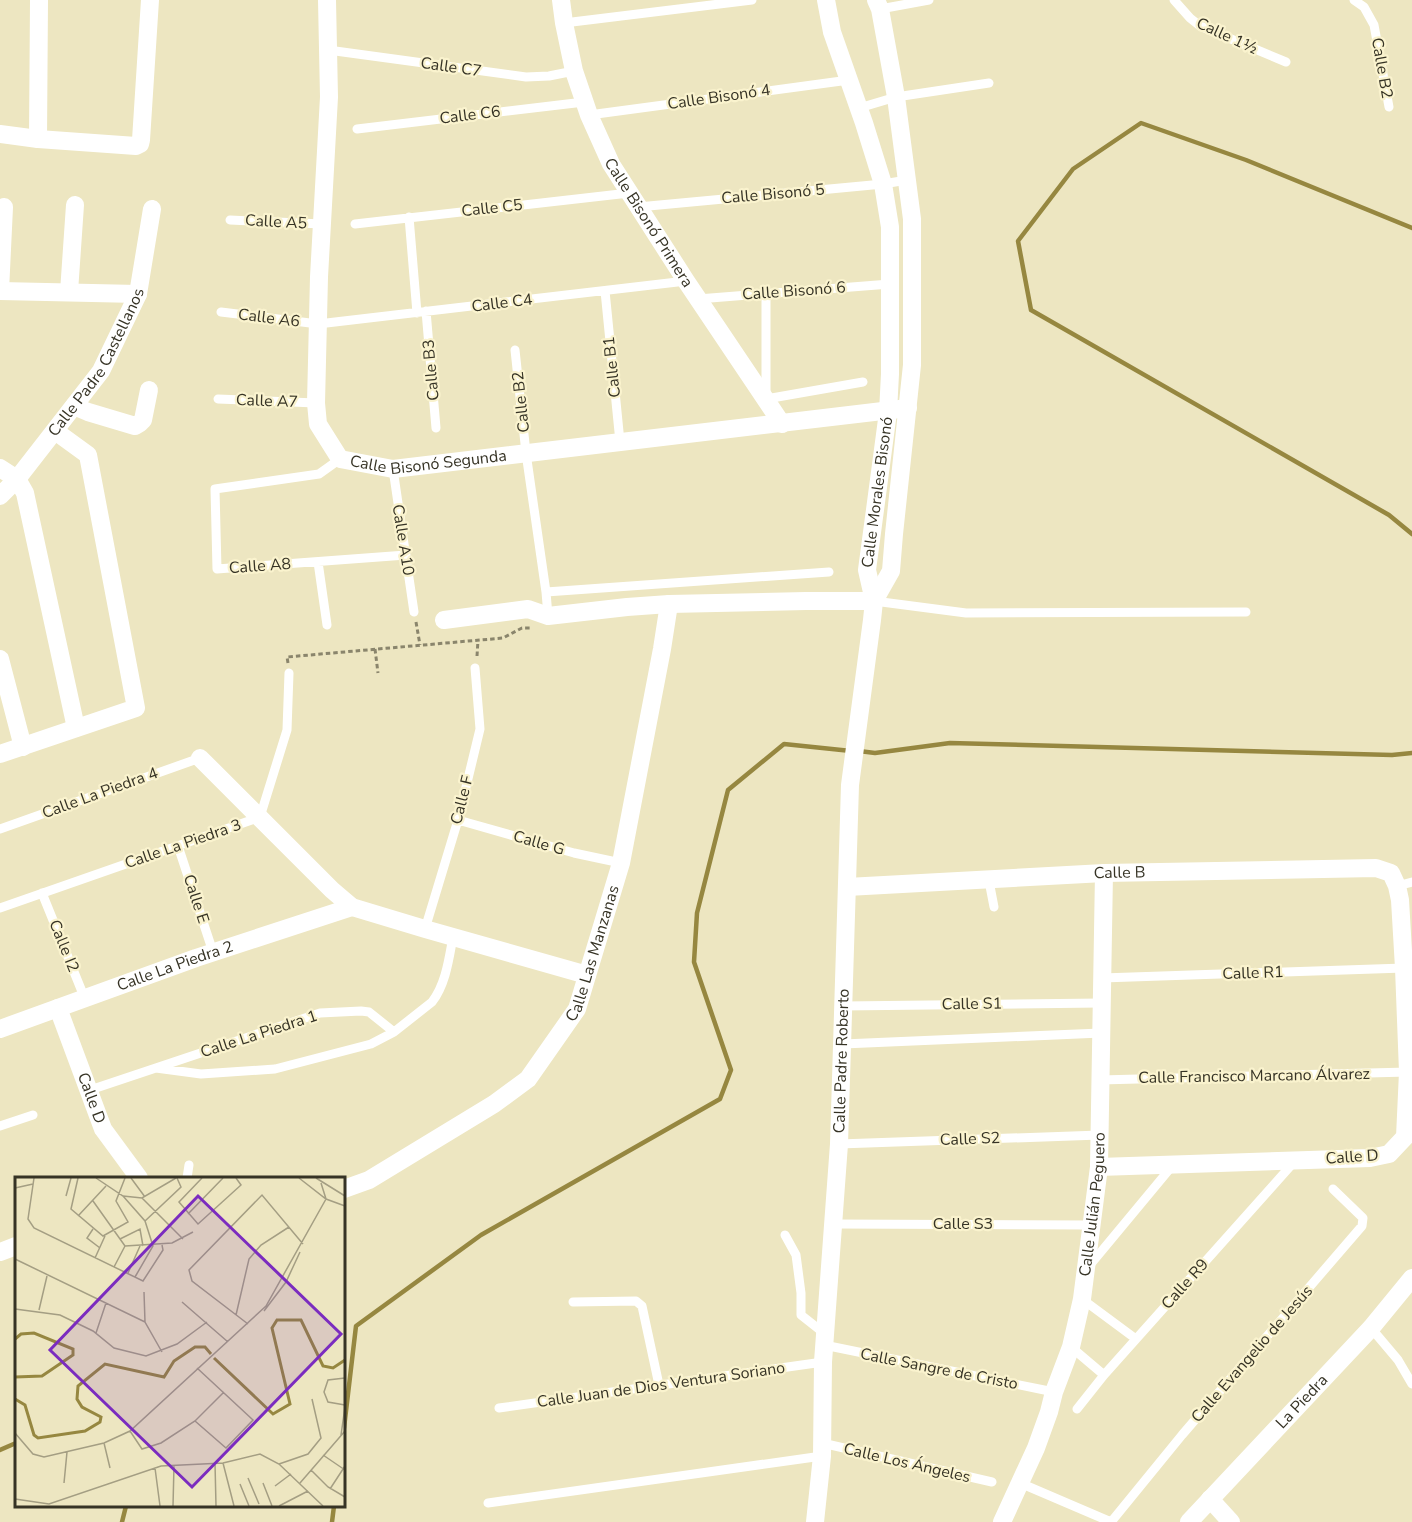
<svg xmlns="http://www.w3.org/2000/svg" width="1412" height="1522" viewBox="0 0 1412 1522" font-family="'Nunito Sans',sans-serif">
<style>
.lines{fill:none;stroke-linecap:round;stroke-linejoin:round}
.stream{stroke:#968740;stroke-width:4.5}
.path{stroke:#8a856c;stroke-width:3;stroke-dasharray:4.5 3;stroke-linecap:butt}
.lane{stroke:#fff;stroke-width:9}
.street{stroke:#fff;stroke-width:18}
.labels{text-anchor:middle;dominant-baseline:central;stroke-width:4.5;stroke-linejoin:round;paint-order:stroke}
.street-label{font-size:16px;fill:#363325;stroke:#faf3ce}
.inset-river{fill:none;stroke:#968740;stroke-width:3}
.inset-road{fill:none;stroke:#a49e83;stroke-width:1.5}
.view{fill:#7b2cbf;fill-opacity:0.15;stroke:#7b2cbf;stroke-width:3}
.inset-edge{fill:none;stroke:#363325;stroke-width:3}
</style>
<rect width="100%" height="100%" fill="#ede6c1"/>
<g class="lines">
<path class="stream" d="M 1412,228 L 1246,160 L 1141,123 L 1073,169 L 1018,241 L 1031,310 L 1389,515 L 1412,534
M 859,751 L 875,753 L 950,743 L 1392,755 L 1412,753
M 344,1428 L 356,1326 L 481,1235 L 720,1099 L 731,1070 L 694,962 L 697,913 L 728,790 L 784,744 L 851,751
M 0,1450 L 16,1443
M 122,1522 L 126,1506
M 332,1522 L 334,1506"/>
<path class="path" d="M 416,622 L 420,645
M 375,649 L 378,673
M 477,656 L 478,640
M 288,663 L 287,657 L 503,638 L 522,628 L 530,628"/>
<path class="lane" d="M 1174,0 L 1190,18 L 1200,26 L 1286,62
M 1354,0 L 1364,7 L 1374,25 L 1389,107
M 880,9 L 929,0
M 564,23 L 752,0
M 328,50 L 526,77 L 549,76 L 574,71
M 859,108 L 896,97 L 989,83
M 589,115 L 849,80
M 357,129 L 584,102
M 638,207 L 883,184 L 907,180
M 409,217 L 417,313
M 230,220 L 322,224
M 355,224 L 629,193
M 605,291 L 620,442
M 766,293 L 766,399 L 863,382
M 698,299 L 890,284
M 426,311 L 436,428
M 221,312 L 318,324 L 686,281
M 515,350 L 526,453 L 546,592 L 548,616
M 218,399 L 316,403
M 340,459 L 319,474 L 215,489 L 217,569 L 406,555
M 393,469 L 414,612
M 318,562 L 327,625
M 546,592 L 829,572
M 874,601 L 966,613 L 1246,612
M 458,820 L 574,853 L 621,863
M 0,829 L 200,758
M 178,846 L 213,952
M 989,881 L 994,907
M 1397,886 L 1412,882
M 42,893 L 85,999
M 0,908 L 260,817 L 287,730 L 289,673
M 425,929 L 458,820 L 480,729 L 475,668
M 1102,978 L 1404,968
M 843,1006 L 1101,1003
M 843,1044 L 1101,1033
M 156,1068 L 201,1074 L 275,1069 L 371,1044 L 394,1032 L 432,1002 C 446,984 449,958 453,937
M 1100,1080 L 1408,1072
M 90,1090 L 320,1013 L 361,1011 L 369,1012 L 394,1032
M 0,1126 L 33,1115
M 839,1144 L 1100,1135
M 187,1178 L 189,1165
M 834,1224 L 1091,1225
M 785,1235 L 796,1255 L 801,1293 L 801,1315 L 820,1330 L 826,1330
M 1090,1265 L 1173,1165
M 1082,1299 L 1136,1339
M 573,1302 L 636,1301 L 642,1306 L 659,1385
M 1371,1328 L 1398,1360 L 1412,1384
M 824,1345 L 1054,1392
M 1071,1347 L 1104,1375
M 499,1408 L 823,1362
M 1077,1409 L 1104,1375 L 1294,1162
M 822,1443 L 992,1482
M 1020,1483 L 1111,1522
M 488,1503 L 822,1456
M 1111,1522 L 1182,1435 L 1362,1226 L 1363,1218 L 1333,1189"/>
<g class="street">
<path id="s1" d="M 327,0 L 329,97 L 319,277 L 316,403 L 318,424 L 340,459 L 393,469 L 908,408"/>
<path id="s2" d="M 561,0 L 564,23 L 574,71 L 589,115 L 611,164 L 686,281 L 782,424"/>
<path d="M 0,134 L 38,139 L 136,146 L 140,144 L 141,140 L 150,0"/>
<path d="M 38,139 L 39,0"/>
<path d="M 0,291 L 138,294"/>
<path d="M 0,291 L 4,207"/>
<path d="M 69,292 L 75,205"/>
<path d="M 74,406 L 88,412 L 135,426 L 140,423 L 143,420 L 149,390"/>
<path d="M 0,468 L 17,479 L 25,493 L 76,728"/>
<path id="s3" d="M 0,496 L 17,479 L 101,371 L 138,294 L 152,209"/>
<path d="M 874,601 L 891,571 L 894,534 L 912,365 L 912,219 L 896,97 L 880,9 L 876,0"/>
<path d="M 444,620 L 528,609 L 548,616 L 627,607 L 669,604 L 806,601 L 874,601"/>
<path d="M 0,659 L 23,747"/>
<path d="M 0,754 L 136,708 L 88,455 L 55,431"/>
<path d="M 200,758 L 332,890 L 352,907 L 425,929 L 587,975"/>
<path id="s4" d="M 847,887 L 1104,873 L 1376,868 L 1391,873 L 1397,886 L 1400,900 L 1404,968 L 1408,1072 L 1405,1137 L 1389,1154 L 1370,1158 L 1099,1167"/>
<path id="s5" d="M 58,1008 L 103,1129 L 139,1178"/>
<path id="s6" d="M 0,1029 L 196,958 L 352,907"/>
<path id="s7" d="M 344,1189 L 369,1180 L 494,1104 L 528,1079 L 577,1009 L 621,863 L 662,649 L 669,604"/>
<path d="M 0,1252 L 16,1246"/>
<path d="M 1210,1499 L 1231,1522"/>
<path id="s8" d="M 815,1522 L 822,1456 L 823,1362 L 839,1144 L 850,785 L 872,620 L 874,601 L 867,570 L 888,412 L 890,374 L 890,227 L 883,184 L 864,123 L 832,32 L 826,0"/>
<path id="s9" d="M 1002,1522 L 1036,1448 L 1049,1412 L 1054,1392 L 1071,1347 L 1082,1299 L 1099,1167 L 1104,873"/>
<path id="s10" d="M 1189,1522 L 1371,1328 L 1412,1278"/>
</g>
</g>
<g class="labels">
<g class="street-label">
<text transform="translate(1227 36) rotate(25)">Calle 1½</text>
<text transform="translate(451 67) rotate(8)">Calle C7</text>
<text transform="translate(1382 68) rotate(80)">Calle B2</text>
<text transform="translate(719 97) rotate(-8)">Calle Bisonó 4</text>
<text transform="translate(470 115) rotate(-7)">Calle C6</text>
<text transform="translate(773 194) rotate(-5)">Calle Bisonó 5</text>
<text transform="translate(492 208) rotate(-6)">Calle C5</text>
<text transform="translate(276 222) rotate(3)">Calle A5</text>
<text stroke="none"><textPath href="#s2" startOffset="242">Calle Bisonó Primera</textPath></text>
<text transform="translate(794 291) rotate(-4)">Calle Bisonó 6</text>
<text transform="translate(502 303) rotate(-7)">Calle C4</text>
<text transform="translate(269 318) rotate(7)">Calle A6</text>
<text stroke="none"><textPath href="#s3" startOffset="166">Calle Padre Castellanos</textPath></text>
<text transform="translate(612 367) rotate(-96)">Calle B1</text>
<text transform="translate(431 370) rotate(-95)">Calle B3</text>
<text transform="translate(267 401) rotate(2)">Calle A7</text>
<text transform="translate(521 402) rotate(-96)">Calle B2</text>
<text stroke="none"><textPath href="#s1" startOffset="555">Calle Bisonó Segunda</textPath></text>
<text stroke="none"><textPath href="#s8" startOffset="1034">Calle Morales Bisonó</textPath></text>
<text transform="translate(403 540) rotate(81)">Calle A10</text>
<text transform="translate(260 566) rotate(-4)">Calle A8</text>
<text transform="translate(100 793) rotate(-20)">Calle La Piedra 4</text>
<text transform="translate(462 800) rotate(-76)">Calle F</text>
<text transform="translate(539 843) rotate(16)">Calle G</text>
<text transform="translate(183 844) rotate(-19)">Calle La Piedra 3</text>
<text stroke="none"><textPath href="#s4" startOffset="273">Calle B</textPath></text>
<text transform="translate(196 899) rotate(72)">Calle E</text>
<text transform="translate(64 946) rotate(68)">Calle I2</text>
<text stroke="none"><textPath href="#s7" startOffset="358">Calle Las Manzanas</textPath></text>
<text stroke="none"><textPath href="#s6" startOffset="186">Calle La Piedra 2</textPath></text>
<text transform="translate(1253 973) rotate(-2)">Calle R1</text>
<text transform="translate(972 1004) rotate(-1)">Calle S1</text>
<text transform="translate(259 1034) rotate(-18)">Calle La Piedra 1</text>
<text stroke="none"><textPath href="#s8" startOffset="462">Calle Padre Roberto</textPath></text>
<text transform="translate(1254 1076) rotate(-1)">Calle Francisco Marcano Álvarez</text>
<text stroke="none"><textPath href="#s5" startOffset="96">Calle D</textPath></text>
<text transform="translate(970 1139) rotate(-2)">Calle S2</text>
<text transform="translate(1352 1157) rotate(-4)">Calle D</text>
<text stroke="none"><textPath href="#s9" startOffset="333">Calle Julián Peguero</textPath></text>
<text x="963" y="1224">Calle S3</text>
<text transform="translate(1185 1284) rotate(-48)">Calle R9</text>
<text transform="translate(1252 1354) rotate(-49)">Calle Evangelio de Jesús</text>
<text transform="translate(939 1369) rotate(11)">Calle Sangre de Cristo</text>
<text transform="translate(661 1385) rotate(-8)">Calle Juan de Dios Ventura Soriano</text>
<text stroke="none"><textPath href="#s10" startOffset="165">La Piedra</textPath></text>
<text transform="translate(907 1463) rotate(13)">Calle Los Ángeles</text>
</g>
</g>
<g transform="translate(15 1177)">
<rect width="330" height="330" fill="#ede6c1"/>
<path class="inset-river" d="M 0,162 L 6,157 L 19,156 L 58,172 L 58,178 L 27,199 L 0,200M 199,181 L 258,237 L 275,227 L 257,151 L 262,143 L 286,143 L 308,189 L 318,191 L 330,183M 0,222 L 10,228 L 19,258 L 23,261 L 70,254 L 85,245 L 86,240 L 67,230 L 62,222 L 63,209 L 90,187 L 149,200 L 159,184 L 180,170 L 190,170 L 196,177"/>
<path class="inset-road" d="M 19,1 L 13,42 L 19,51 L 128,104 L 148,73 L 147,68M 63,1 L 56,32 L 88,59 L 113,45 L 101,24 L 110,1M 81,1 L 108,19 L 127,21 L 161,1M 116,1 L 130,20M 187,1 L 164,25 L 183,47 L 226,8 L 221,1M 284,1 L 311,22 L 330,29M 301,1 L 330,19M 0,11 L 18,7M 51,19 L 56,1M 108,19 L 130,44 L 138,69 L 120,100M 127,21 L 168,62M 78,24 L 110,69M 173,37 L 208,1M 63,39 L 91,9M 130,44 L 166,10 L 162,1M 78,52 L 72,61 L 85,71M 105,62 L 125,52 L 128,69M 110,69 L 157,66 L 178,55M 80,81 L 90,59M 0,82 L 130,145M 99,90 L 110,69M 113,96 L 125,69M 129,115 L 130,145 L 147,175M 167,125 L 213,165M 0,132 L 45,138 L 78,154 L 99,171 L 131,179 L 162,167 L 192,145M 24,133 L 32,99M 249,134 L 271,105 L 285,75M 221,138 L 234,82 L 246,68 L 274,50M 233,147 L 177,104 L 174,93 L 247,18 L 288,67M 81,156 L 91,126M 330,201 L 313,203 L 309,215 L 313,225 L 330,228M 180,244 L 211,271 L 238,243 L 182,191M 115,254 L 127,272 L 146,266 L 180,244 L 209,215M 0,256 L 18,277 L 29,280 L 89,266 L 115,254 L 251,129 L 311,22 L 306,6M 326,258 L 330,230M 89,266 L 95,291M 308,278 L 330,293M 200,286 L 201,329M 208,286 L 219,329M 264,287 L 293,277 L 306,261 L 297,222M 140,291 L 145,329M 296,293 L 313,310 L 330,320M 233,301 L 244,327M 49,306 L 52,275M 248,306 L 257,329M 285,306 L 330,254M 225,307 L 234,329M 260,309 L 276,297M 315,312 L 330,289M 0,322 L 34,327 L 146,289 L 208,286 L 245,277 L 264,287 L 308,329M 158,329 L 159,288M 264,329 L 293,314"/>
<path class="view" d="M 183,19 L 326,157 L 177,310 L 35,173 Z"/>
<rect width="330" height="330" class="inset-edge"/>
</g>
</svg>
